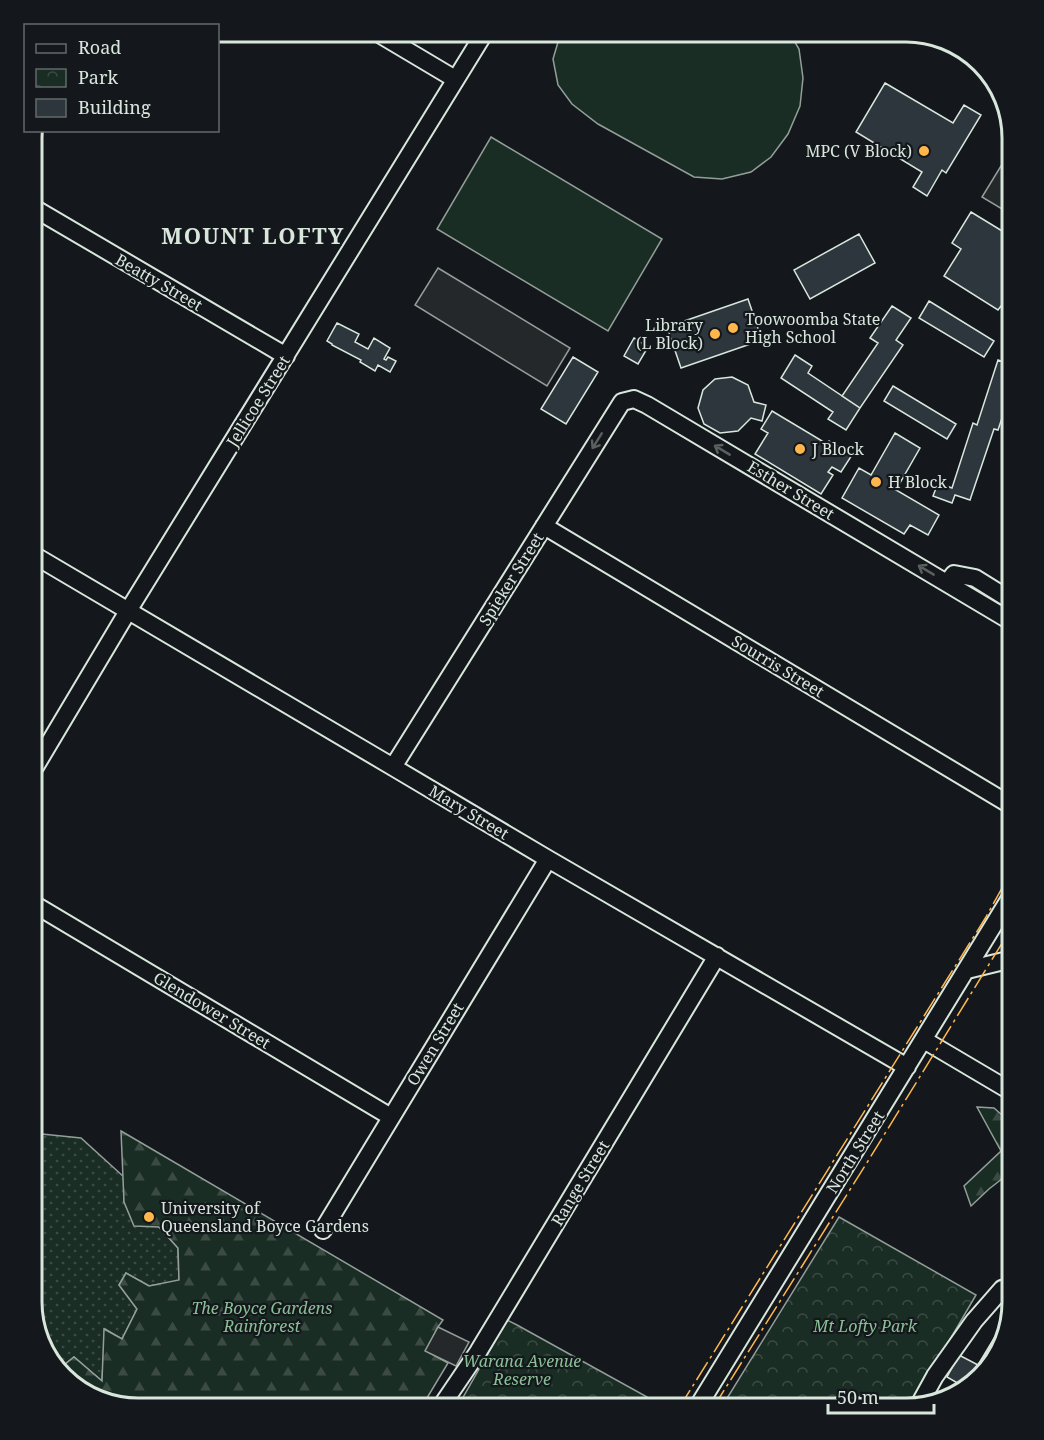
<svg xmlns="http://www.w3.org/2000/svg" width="1044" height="1440" viewBox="0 0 1044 1440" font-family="'Noto Serif',serif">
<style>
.grass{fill:url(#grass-dots);stroke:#939e99;stroke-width:1.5}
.forest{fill:url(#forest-firs);stroke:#939e99;stroke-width:1.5}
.park{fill:url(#park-crowns);stroke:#939e99;stroke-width:1.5}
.pitch{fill:#1a2d24;stroke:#939e99;stroke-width:1.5}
.parking{fill:#24282b;stroke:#939e99;stroke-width:1.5}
.building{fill:#2c363c;stroke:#d8e6dc;stroke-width:1.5}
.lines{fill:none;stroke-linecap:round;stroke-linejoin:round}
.minor-casing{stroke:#d8e6dc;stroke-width:20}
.minor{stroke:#14181c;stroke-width:16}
.power{stroke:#ffb74d;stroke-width:1.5;stroke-dasharray:21 4.5 3 4.5;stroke-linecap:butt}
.oneway{stroke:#59605f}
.poi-dot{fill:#ffb74d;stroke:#14181c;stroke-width:2}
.labels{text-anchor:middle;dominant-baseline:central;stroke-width:4.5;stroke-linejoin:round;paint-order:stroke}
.poi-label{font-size:16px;fill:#d8e6dc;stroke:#14181c;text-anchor:start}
.street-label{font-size:16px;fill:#d8e6dc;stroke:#14181c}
.park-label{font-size:16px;font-style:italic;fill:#8ac095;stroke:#14181c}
.district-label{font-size:22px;font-weight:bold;letter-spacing:1.5px;fill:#d8e6dc;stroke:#14181c}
.rim{fill:none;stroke:#d8e6dc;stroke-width:3}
</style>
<defs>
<pattern id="grass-dots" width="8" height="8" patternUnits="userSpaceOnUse" patternTransform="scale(1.5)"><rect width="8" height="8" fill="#1a2d24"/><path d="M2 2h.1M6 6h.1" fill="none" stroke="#3b4b43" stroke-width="1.8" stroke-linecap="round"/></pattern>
<pattern id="forest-firs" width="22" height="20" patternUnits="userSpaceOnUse" patternTransform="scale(1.5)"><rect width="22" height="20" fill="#1a2d24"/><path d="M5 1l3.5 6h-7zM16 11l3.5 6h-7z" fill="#3b4b43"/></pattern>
<pattern id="park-crowns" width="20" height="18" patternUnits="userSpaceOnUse" patternTransform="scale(1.5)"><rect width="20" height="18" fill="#1a2d24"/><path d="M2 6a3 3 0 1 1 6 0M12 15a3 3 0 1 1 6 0" fill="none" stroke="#3b4b43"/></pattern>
</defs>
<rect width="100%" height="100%" fill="#14181c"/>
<path class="grass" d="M 32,1133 L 81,1138 L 124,1177 L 124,1202 L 159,1227 L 178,1248 L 179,1281 L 149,1286 L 126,1273 L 119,1285 L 137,1309 L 122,1339 L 105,1329 L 102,1381 L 74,1357 L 59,1369 L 46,1356 L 32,1302 Z"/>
<path class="forest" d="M 977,1107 L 994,1108 L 1012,1124 L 1012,1171 L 989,1189 L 971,1206 L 964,1186 L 1001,1151 Z
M 121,1131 L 443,1320 L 438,1327 L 426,1351 L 448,1363 L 421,1408 L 131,1408 L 84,1394 L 59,1369 L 74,1357 L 102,1381 L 104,1329 L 122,1339 L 137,1309 L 119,1285 L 126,1273 L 149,1286 L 179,1280 L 178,1248 L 159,1227 L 134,1226 L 124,1202 Z"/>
<path class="park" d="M 839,1217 L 976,1295 L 910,1408 L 721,1408 Z
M 507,1320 L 517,1325 L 667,1408 L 457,1408 Z"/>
<path class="pitch" d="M 561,32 L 789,32 L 799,49 L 803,78 L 800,106 L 788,134 L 771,157 L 751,172 L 722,179 L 694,177 L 598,124 L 572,104 L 558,85 L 553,59 Z
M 491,137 L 662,239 L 608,331 L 437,229 Z"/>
<path class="parking" d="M 1012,148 L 1012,215 L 982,197 Z
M 438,268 L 570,348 L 547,386 L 415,305 Z
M 438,1327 L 469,1342 L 456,1366 L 425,1351 Z"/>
<path class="building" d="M 885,83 L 953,123 L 964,105 L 981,115 L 946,173 L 942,170 L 927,196 L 913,187 L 922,172 L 856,132 Z
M 971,212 L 1012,237 L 1012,313 L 1001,306 L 998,310 L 944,276 L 961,249 L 952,243 Z
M 859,234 L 875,263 L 810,299 L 794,270 Z
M 748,299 L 762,340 L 681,368 L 667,327 Z
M 929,301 L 994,341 L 984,357 L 919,318 Z
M 892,306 L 911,318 L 896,340 L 903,345 L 860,408 L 842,396 L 878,343 L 870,338 Z
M 337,323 L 359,334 L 355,342 L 368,349 L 374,338 L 390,348 L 384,359 L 386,360 L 388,357 L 396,361 L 390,372 L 378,365 L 375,371 L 360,362 L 361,360 L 332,345 L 332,344 L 327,341 Z
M 634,338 L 648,347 L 638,364 L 624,356 Z
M 795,355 L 812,366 L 808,373 L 860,408 L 846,430 L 828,419 L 833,412 L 781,378 Z
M 573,357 L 598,372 L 566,424 L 541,409 Z
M 998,360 L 1012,365 L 1012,388 L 998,430 L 994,429 L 970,500 L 955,495 L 952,503 L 933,496 L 938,483 L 952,488 L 973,423 L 977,425 Z
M 732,377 L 748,385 L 754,402 L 766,405 L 762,421 L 751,418 L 738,431 L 720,433 L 704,424 L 698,408 L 703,390 L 715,379 Z
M 893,386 L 956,424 L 947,439 L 884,401 Z
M 772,411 L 827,444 L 829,441 L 852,455 L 841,472 L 832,467 L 828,472 L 833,475 L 821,494 L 755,454 L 768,433 L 761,429 Z
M 895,433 L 920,448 L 896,490 L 939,515 L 928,535 L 910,525 L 904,534 L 842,498 L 859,468 L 871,475 Z
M 1010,442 L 1012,443 L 1012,469 L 1009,468 L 1012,461 L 1005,458 Z
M 996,1335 L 1003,1339 L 998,1356 L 966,1388 L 947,1377 L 959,1355 L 978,1365 Z"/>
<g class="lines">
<g class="minor-casing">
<path id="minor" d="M 376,32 L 455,79
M 953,44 L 964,50
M 32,207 L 286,356
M 544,526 L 1012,806
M 32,554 L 393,767 L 548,859 L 907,1067
M 947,583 L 954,574 L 975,578 L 1012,601
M 393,767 L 622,402 L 634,399 L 647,405 L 1012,622
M 32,772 L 128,611 L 485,32
M 32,903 L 391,1117
M 967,970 L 1012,959
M 924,1040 L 1012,1092
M 323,1230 L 548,859
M 919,1405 L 935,1376 L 974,1321 L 1002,1289 L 1012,1293
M 440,1408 L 478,1352 L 717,956
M 697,1408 L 1012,895"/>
</g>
<use href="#minor" class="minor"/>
<path class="power" d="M 679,1408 L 914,1032 L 986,917 L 1012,870
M 713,1408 L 868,1161 L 1012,927"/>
</g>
<defs><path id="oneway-shaft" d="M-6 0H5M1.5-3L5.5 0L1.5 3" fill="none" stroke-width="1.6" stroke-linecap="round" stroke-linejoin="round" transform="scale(1.5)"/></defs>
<g class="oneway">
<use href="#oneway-shaft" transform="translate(597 441) rotate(122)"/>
<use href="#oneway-shaft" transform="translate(722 450) rotate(-149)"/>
<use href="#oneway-shaft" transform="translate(926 570) rotate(-149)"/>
</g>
<g class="poi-dot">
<circle cx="924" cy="151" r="6"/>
<circle cx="733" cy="328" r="6"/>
<circle cx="715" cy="334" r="6"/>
<circle cx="800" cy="449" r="6"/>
<circle cx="876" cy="482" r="6"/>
<circle cx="149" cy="1217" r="6"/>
</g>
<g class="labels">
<g class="poi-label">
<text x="912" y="151" text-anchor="end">MPC (V Block)</text>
<text x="745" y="319">Toowoomba State<tspan x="745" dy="18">High School</tspan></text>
<text x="703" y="325" text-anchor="end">Library<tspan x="703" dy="18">(L Block)</tspan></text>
<text x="812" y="449">J Block</text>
<text x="888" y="482">H Block</text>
<text x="161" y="1208">University of<tspan x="161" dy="18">Queensland Boyce Gardens</tspan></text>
</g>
<g class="street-label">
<text transform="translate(159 282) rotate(30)">Beatty Street</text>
<text transform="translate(258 401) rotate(-58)">Jellicoe Street</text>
<text transform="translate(791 490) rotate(31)">Esther Street</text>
<text transform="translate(511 579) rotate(-58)">Spieker Street</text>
<text transform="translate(778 666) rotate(31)">Sourris Street</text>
<text transform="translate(469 812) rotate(31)">Mary Street</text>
<text transform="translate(212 1010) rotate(31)">Glendower Street</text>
<text transform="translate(435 1044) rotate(-59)">Owen Street</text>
<text transform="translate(855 1152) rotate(-58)">North Street</text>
<text transform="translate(580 1183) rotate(-59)">Range Street</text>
</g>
<g class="park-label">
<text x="262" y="1308">The Boyce Gardens<tspan x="262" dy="18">Rainforest</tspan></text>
<text x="865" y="1326">Mt Lofty Park</text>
<text x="522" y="1361">Warana Avenue<tspan x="522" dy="18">Reserve</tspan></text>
</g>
<g class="district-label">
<text x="253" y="235">MOUNT LOFTY</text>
</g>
</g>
<path d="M0 0H1044V1440H0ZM138 42H906A96 96 0 0 1 1002 138V1302A96 96 0 0 1 906 1398H138A96 96 0 0 1 42 1302V138A96 96 0 0 1 138 42Z" fill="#14181c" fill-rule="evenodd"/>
<path class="rim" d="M138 42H906A96 96 0 0 1 1002 138V1302A96 96 0 0 1 906 1398H138A96 96 0 0 1 42 1302V138A96 96 0 0 1 138 42Z"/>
<rect x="24" y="24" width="195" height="108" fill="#14181c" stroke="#626a69" stroke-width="1.5"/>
<rect x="36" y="44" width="30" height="9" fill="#14181c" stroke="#626a69" stroke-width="1.5"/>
<text x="78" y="54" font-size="18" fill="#d8e6dc">Road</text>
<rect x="36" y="69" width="30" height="18" fill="url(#park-crowns)" stroke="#626a69" stroke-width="1.5"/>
<text x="78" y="84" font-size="18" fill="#d8e6dc">Park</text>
<rect x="36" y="99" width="30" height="18" fill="#2c363c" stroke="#626a69" stroke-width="1.5"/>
<text x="78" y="114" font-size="18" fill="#d8e6dc">Building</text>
<path d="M828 1404v9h106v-9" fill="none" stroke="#d8e6dc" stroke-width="3"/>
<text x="837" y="1404" font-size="18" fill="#d8e6dc" stroke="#14181c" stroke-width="4.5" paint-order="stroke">50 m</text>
</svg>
